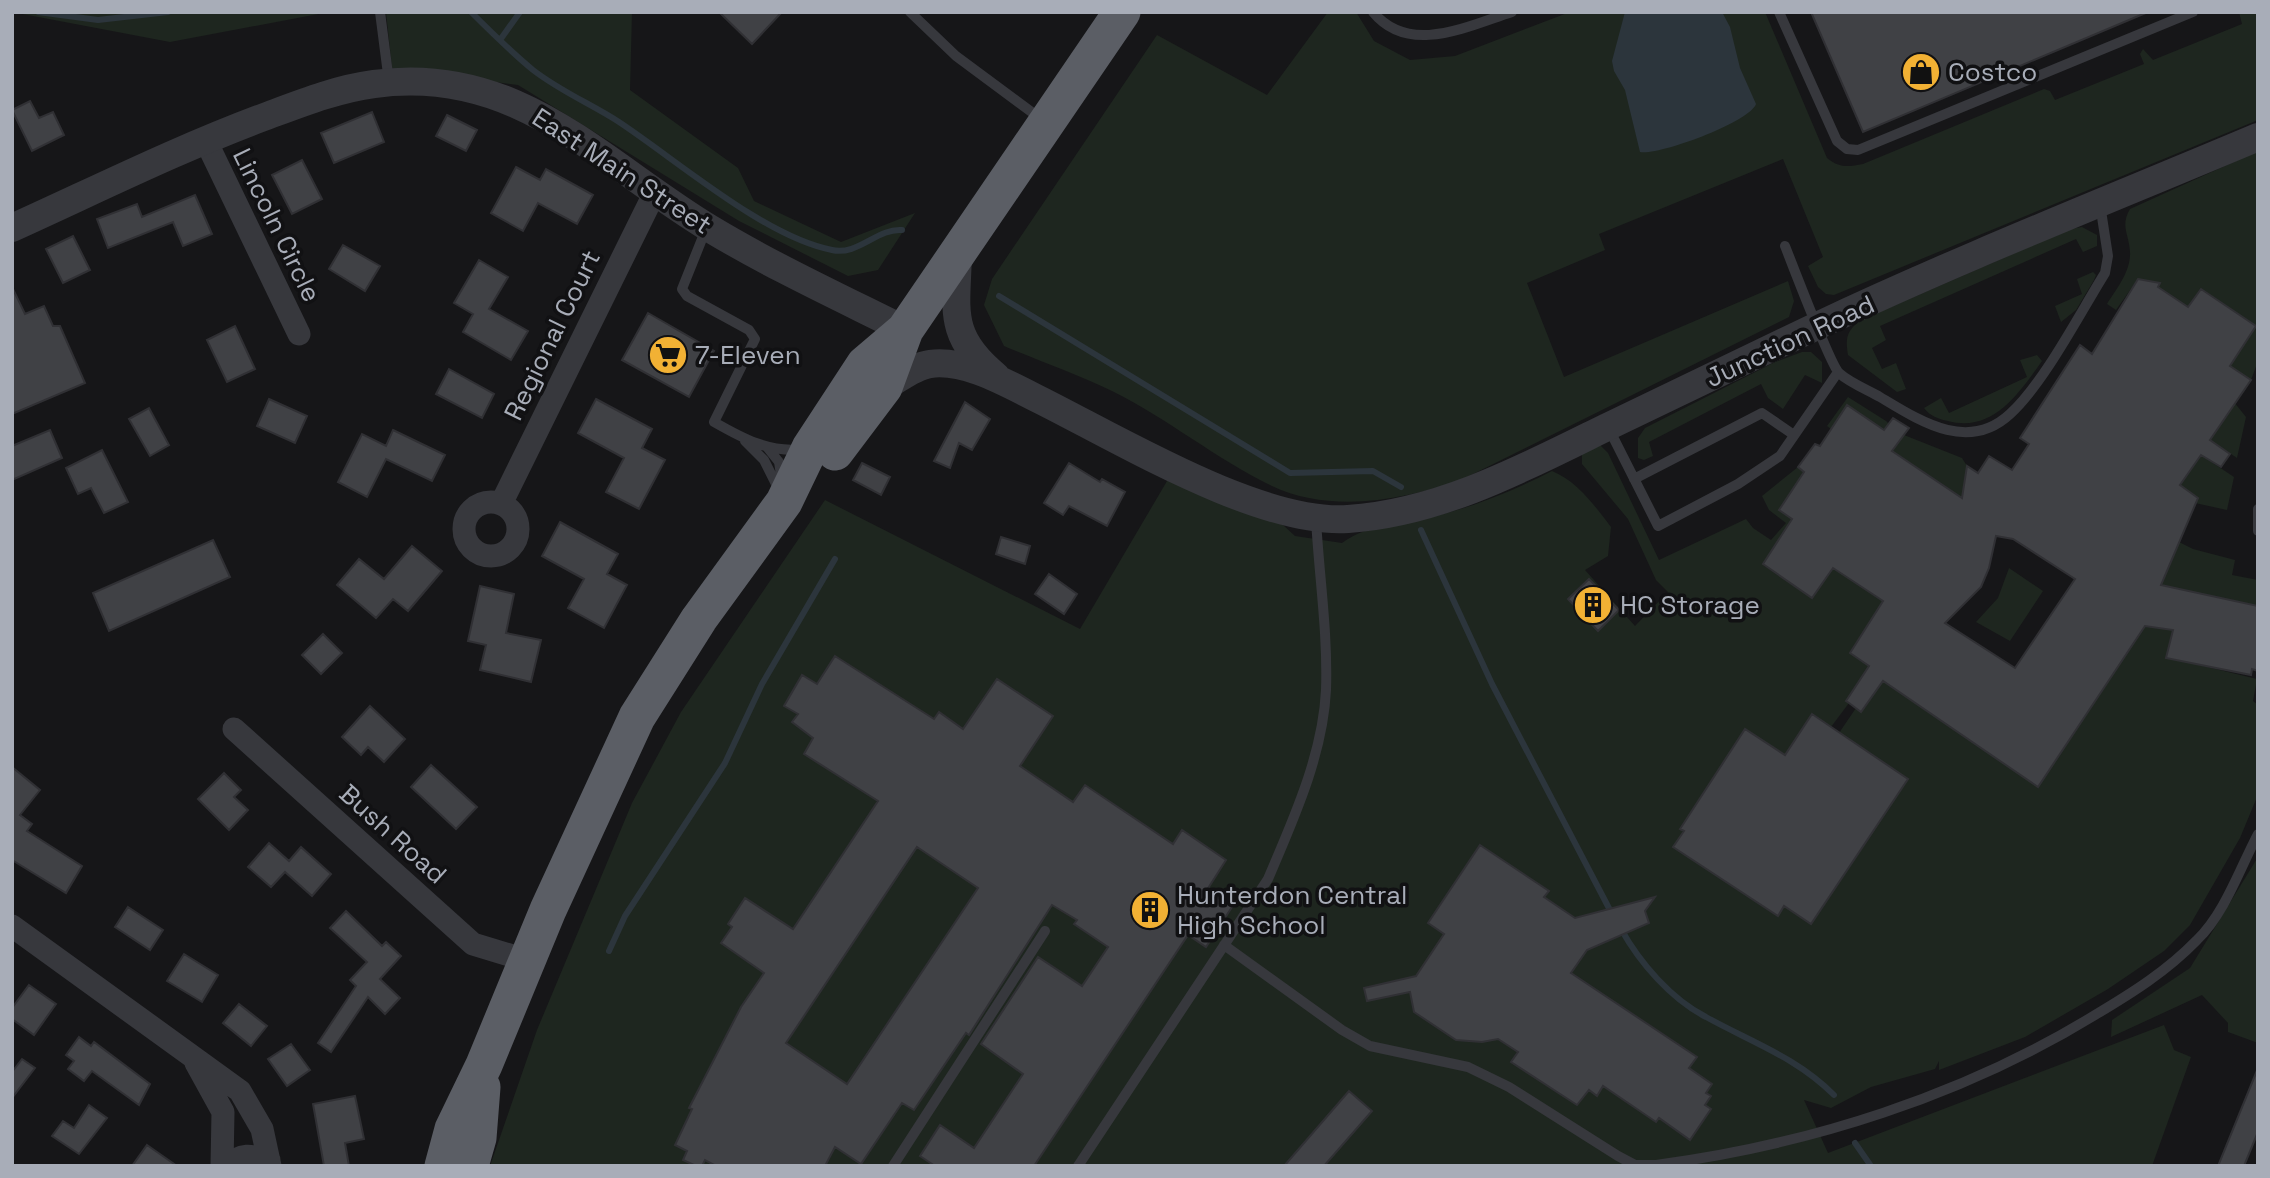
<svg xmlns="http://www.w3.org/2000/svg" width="2270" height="1178" viewBox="0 0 2270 1178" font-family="'Space Grotesk',sans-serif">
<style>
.green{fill:#1e261f;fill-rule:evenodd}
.water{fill:#2c353c}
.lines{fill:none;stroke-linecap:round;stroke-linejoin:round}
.stream{stroke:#2c353c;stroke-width:6}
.building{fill:#404145;stroke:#303034;stroke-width:2;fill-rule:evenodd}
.service{stroke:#37383d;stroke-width:10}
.minor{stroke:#37383d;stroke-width:23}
.tertiary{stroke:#37383d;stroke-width:28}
.trunk{stroke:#5b5e65;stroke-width:37}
.labels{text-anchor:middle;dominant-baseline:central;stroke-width:7;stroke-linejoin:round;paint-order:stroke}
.poi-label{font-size:26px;fill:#a8adb8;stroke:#111113;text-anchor:start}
.street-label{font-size:26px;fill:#a8adb8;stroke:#111113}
</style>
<rect width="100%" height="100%" fill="#161618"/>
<path class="green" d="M 12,12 L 329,12 L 170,42 Z
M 386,12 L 632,12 L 630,90 L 738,168 L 754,201 L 841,242 L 915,213 L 878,270 L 848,276 L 739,221 L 518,85 L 392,68 Z
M 1328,12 L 1356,12 L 1374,41 L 1410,60 L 1455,56 L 1570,12 L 1765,12 L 1827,158 C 1839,168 1848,167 1863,164 L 2044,89 L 2050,91 L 2055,100 L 2144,64 L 2140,54 L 2143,49 L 2153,60 L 2242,24 L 2239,12 L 2258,12 L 2258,120 L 1834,295 L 1826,294 L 1818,287 L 1808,266 L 1823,257 L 1783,159 L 1599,234 L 1605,250 L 1527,283 L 1564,377 L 1788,281 L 1794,301 L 1789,317 L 1463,479 C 1405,500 1331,514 1272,486 C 1216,459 1167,418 1112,391 C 1077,374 1040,361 1004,346 L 984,305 L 992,279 L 1157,35 L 1267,95 Z
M 2258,151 L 2258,361 L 2251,380 L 2230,366 L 2256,326 L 2202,289 L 2188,307 L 2158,287 L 2159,283 L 2138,279 L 2116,310 L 2107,304 C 2117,288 2131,271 2130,252 C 2129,234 2120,226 2130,209 Z
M 2082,227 L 2097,235 L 2097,246 L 2083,252 L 2076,239 L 1880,326 L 1886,340 L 1872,348 L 1882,369 L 1896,363 L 1906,389 L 1897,392 L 1848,355 C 1845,338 1847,330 1861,320 L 2070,229 Z
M 2093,272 L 2096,275 L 2094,280 L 2076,310 L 2061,322 L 2055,306 L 2082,294 L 2077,279 Z
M 1802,352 L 1811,352 L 1822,362 L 1822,383 L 1805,375 L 1783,409 L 1768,398 L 1761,384 L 1649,442 L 1653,456 L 1644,460 L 1638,458 L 1638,438 L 1645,428 L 1775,362 Z
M 2037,355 L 2042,361 C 2019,393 1993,433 1948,421 C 1938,419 1930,416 1924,408 L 1941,398 L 1949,413 L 2027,377 L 2020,360 Z
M 1848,397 L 1886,421 L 1889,424 L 1884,430 L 1847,405 L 1831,429 L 1827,426 Z
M 2234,402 L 2246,417 L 2237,458 L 2210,440 Z
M 1904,435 L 1962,458 L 1967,466 L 1964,486 L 1967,488 L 1962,495 L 1978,505 L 1977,508 L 1892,451 Z
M 1599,444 L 1608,453 L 1659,560 L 1746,519 L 1753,528 L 1771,540 L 1786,523 L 1769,510 L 1762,496 L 1798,467 L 1804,472 L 1780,510 L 1792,519 L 1763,565 L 1812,598 L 1833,568 L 1883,601 L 1850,652 L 1869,666 L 1846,701 L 1849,703 L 1831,727 L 1812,715 L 1715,859 L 1735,888 L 1777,916 L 1784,906 L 1811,924 L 1908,779 L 1839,733 L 1856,708 L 1862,711 L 1872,697 L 1875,676 L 1997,758 L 2145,626 L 2173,630 L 2166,657 L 2257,679 L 2253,701 L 2258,705 L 2257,797 L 2240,838 L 2190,925 L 2164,951 L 2108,989 L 2025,1037 L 1939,1070 L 1939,1061 L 1935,1069 L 1871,1087 L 1831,1108 L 1804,1100 L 1828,1153 L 2164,1025 L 2174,1050 L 2191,1057 L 2152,1166 L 490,1166 L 537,1030 L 632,803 L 681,712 L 825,500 L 1080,629 L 1170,476 L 1283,525 L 1295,536 L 1342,543 C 1367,524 1405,523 1435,516 C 1476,506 1515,490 1552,471 C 1577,481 1595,506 1611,527 L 1608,556 L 1585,570 L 1635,626 L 1668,592 L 1656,580 L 1628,519 L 1582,464 L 1582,453 ZM 1747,731 L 1767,743 L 1701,842 L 1680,828 Z
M 2201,455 L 2234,477 L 2227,510 L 2195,503 L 2197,498 L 2180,485 Z
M 2179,542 L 2193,549 L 2235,560 L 2232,575 L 2258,580 L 2258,606 L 2159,590 Z
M 2009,568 L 2043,591 L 2010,641 L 1976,622 L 1998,598 Z
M 2258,857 L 2258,1043 L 2228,1032 L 2228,1023 L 2202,995 L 2111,1037 L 2112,1020 L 2190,968 Z"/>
<path class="water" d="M 1625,12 L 1722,12 L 1730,27 L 1740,68 L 1756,104 C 1750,122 1658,156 1640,152 L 1625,90 L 1614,71 L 1612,61 Z"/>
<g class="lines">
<path class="stream" d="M 38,12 L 98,20 L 168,12
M 471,12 C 491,32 511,52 533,70 C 560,91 591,104 619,122 C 678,161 765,237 832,250 C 858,256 877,228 902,230
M 500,40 L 520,12
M 999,296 L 1290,473 L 1373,471 L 1401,487
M 1421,530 L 1492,684 L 1612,914
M 1621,929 C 1640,963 1671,999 1706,1017 C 1751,1042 1796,1057 1834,1095
M 609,951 L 625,916 L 725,763 L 762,684 L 835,559
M 1855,1143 L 1871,1166"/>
</g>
<path class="building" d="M 719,12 L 782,12 L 752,44 Z
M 1811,12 L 2148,12 L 1863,132 Z
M 30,101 L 39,118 L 53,112 L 64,135 L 32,151 L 12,110 Z
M 372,112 L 384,142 L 334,163 L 321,133 Z
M 447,115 L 477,130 L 466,151 L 436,136 Z
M 302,160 L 322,199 L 292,214 L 272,175 Z
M 516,167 L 540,180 L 546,169 L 593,195 L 577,224 L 538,203 L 523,231 L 491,213 Z
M 195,195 L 212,234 L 183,246 L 173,222 L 108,248 L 97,219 L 137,204 L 142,217 Z
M 73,236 L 90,270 L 63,283 L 46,249 Z
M 343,245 L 380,266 L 365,291 L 329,269 Z
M 479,260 L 508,277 L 489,309 L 528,331 L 511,360 L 463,332 L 473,314 L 454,303 Z
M 2138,279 L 2160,283 L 2158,287 L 2188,307 L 2201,289 L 2256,326 L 2230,366 L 2251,380 L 2210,440 L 2230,454 L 2221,467 L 2201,455 L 2180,485 L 2198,498 L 2161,585 L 2258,606 L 2258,671 L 2252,669 L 2251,675 L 2166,658 L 2173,630 L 2145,626 L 2038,787 L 1883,681 L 1861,712 L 1849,703 L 1846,701 L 1869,666 L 1850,653 L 1883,601 L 1833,568 L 1812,598 L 1763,564 L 1792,519 L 1779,510 L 1804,472 L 1798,467 L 1815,444 L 1820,446 L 1847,405 L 1884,430 L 1893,418 L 1909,428 L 1892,451 L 1962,498 L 1967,466 L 1978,473 L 1989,456 L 2012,470 L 2029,444 L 2020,438 L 2080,345 L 2092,354 ZM 1996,536 L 2013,539 L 2075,579 L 2015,668 L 1945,623 L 1981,587 L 1989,568 Z
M 12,287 L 25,314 L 44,306 L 53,326 L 60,326 L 85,383 L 12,414 Z
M 648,313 L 714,351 L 689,397 L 622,360 Z
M 235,326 L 255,369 L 227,382 L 207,340 Z
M 449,369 L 494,394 L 482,418 L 436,394 Z
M 269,399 L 307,416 L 295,443 L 257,426 Z
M 596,399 L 652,429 L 642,448 L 665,460 L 639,509 L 606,492 L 624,458 L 578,433 Z
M 965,402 L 990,419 L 972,450 L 959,443 L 950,468 L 934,461 Z
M 149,408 L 169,445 L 150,456 L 129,419 Z
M 50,430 L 62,458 L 12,480 L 12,446 Z
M 393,430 L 445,455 L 432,481 L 386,459 L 367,497 L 338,482 L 362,434 L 386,446 Z
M 102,450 L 128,502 L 104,513 L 91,488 L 78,494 L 66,468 Z
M 862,463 L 890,477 L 881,495 L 853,480 Z
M 1069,463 L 1100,482 L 1102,479 L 1125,492 L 1107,526 L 1069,506 L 1063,515 L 1044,503 Z
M 560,522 L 618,554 L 607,574 L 627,585 L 604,628 L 568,608 L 584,579 L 542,556 Z
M 1001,537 L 1030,546 L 1025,564 L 996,554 Z
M 213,540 L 230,577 L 109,631 L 93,593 Z
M 412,546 L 442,571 L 408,611 L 393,599 L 376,618 L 337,585 L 359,559 L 384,579 Z
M 1049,574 L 1077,594 L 1064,614 L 1035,594 Z
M 1589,579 L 1619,610 L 1598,631 L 1568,599 Z
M 480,586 L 514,594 L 506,633 L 541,640 L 531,682 L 480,670 L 486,645 L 468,641 Z
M 323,634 L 342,653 L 321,674 L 302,655 Z
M 835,656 L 934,719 L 939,712 L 963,729 L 997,679 L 1053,716 L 1020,766 L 1073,802 L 1085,785 L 1173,844 L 1182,830 L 1226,860 L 1207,890 L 1232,907 L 1206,947 L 1188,935 L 1034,1166 L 935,1166 L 920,1156 L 940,1125 L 974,1148 L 1023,1074 L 981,1044 L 1038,957 L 1082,986 L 1108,947 L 1074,924 L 1077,920 L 1052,905 L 969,1035 L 966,1033 L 914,1110 L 902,1103 L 861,1164 L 835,1147 L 825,1166 L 716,1166 L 705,1160 L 702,1166 L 696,1166 L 683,1160 L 687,1151 L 675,1145 L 692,1109 L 689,1108 L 741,1007 L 764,973 L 721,943 L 732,927 L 728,924 L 745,898 L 793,929 L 878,801 L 804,754 L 813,738 L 792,722 L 798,714 L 784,706 L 802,675 L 817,684 ZM 917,847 L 978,888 L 847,1084 L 786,1043 Z
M 370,706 L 405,739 L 384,762 L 368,747 L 361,755 L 342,737 Z
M 1812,714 L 1908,779 L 1811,924 L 1784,906 L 1778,916 L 1673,847 L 1684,831 L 1680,829 L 1745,729 L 1785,755 Z
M 431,765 L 477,807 L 456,829 L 411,787 Z
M 12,767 L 40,790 L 20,815 L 32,824 L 27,831 L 82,866 L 66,893 L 12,860 Z
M 224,773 L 241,790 L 234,797 L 248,810 L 229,830 L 198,799 Z
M 269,843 L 289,861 L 301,847 L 331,874 L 312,896 L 285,872 L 271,887 L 248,867 Z
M 1480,845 L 1549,891 L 1544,897 L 1575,918 L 1655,897 L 1645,911 L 1649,923 L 1587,950 L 1571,973 L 1697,1057 L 1689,1068 L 1712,1084 L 1706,1093 L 1711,1096 L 1705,1105 L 1711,1109 L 1690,1140 L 1659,1118 L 1656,1122 L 1603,1086 L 1597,1096 L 1589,1090 L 1577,1105 L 1511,1062 L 1518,1052 L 1498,1039 L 1482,1042 L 1456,1040 L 1414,1012 L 1410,992 L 1367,1001 L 1364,988 L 1416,976 L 1444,934 L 1428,923 Z
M 128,907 L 163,930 L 150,950 L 115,927 Z
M 346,911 L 382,946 L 386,942 L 401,956 L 380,979 L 400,998 L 385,1014 L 368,997 L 331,1052 L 318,1043 L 356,986 L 350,980 L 367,962 L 330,928 Z
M 184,954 L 218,975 L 202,1002 L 167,981 Z
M 29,985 L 56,1004 L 34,1035 L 12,1019 L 12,1008 Z
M 239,1004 L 267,1026 L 251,1046 L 223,1023 Z
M 79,1037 L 91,1046 L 94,1042 L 150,1084 L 139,1105 L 92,1071 L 84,1081 L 68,1069 L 74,1061 L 66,1055 Z
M 291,1044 L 310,1070 L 287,1086 L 268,1059 Z
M 22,1059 L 35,1068 L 12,1098 L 12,1072 Z
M 2258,1068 L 2258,1132 L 2244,1166 L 2218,1166 Z
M 1349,1091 L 1372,1111 L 1324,1166 L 1284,1166 Z
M 355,1096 L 364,1139 L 345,1143 L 349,1166 L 324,1166 L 313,1104 Z
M 89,1105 L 107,1118 L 79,1154 L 52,1136 L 63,1121 L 74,1128 Z
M 147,1145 L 177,1166 L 132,1166 Z"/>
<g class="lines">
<path class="service" d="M 380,12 L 389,82
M 910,12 L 956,56 L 1041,119
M 1373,12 C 1409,56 1468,26 1512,12
M 1779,12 L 1837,141 L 1847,149 L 1858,150 L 2193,12
M 706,229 L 682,289 L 687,296 L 749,330 L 755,339 L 714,422 C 742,438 769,453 802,449
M 1785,246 C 1793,266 1830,364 1839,373 C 1850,383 1868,390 1880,397 C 1920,421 1968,453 2010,414 C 2044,383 2080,313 2105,273 L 2108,256 L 2100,204
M 1608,427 L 1658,526 L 1738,484 L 1780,456 L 1838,372
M 745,441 L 764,460 L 779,490
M 767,447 L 779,462 L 782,481
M 1634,479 L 1762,413 L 1794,435
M 2258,509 L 2258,531
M 1224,945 L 1342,1030 L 1370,1046 L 1468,1067 L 1509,1087 L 1618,1156 L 1635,1165 L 1656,1165 C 1808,1145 1963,1096 2095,1015 C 2132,993 2167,971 2197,940 C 2225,913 2240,868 2258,834
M 893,1166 L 1045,931
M 1078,1166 L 1268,879 C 1293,820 1323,755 1326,690 C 1328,633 1319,575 1316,519"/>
<path class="minor" d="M 206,141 L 299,334
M464 529a27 27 0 1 1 54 0a27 27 0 1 1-54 0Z
M 501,504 L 655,192
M 234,729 L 473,944 L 526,960
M 12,926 L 240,1091 L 262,1129 L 270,1166
M 196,1063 L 223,1112 L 222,1166
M 229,1166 C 241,1152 253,1156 269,1160"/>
<path class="tertiary" d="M 12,228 C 96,190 178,149 264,117 C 299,104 336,89 374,84 C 516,64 599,161 709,228 C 772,266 839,297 905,330
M 958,252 C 957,309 946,335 996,376
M 884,387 C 898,380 914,366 930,364 C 965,359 1006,383 1036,398 C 1117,438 1259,525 1348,519 C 1440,513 1526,467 1607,427 C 1677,393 1747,359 1817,326 C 1961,258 2111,199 2258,137"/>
<path class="trunk" d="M 835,452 L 884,387 L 905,330 L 1122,12
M 443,1166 L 453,1129 L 484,1065 L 548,910 L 637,717 L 699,619 L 784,502 L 810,448 L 865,364 L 905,330
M 470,1166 L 478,1138 L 482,1087"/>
</g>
<defs>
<g id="shop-disc" transform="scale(2.0125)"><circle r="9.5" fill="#f2b134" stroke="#111113"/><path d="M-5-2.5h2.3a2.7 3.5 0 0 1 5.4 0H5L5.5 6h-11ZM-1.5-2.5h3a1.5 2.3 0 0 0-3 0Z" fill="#111"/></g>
<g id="supermarket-disc" transform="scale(2.0125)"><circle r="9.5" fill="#f2b134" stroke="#111113"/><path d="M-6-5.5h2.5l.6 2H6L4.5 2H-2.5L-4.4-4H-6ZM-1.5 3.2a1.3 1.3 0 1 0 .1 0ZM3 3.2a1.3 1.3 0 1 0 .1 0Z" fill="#111"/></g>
<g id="building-disc" transform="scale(2.0125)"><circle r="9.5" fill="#f2b134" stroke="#111113"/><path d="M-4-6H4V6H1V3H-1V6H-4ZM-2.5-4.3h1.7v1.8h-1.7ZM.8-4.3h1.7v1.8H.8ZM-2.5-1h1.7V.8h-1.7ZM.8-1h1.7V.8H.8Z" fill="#111"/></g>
</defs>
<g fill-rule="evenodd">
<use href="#shop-disc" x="1921" y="72"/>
<use href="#supermarket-disc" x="668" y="355"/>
<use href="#building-disc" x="1593" y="605"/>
<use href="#building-disc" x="1150" y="910"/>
</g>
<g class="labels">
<g class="poi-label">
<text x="1948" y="72">Costco</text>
<text x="695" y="355">7-Eleven</text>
<text x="1620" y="605">HC Storage</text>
<text x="1177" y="895">Hunterdon Central<tspan x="1177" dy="30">High School</tspan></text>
</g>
<g class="street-label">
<text transform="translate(622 171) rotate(33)">East Main Street</text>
<text transform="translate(277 225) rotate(64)">Lincoln Circle</text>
<text transform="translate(552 335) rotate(-64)">Regional Court</text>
<text transform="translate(1790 341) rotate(-25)">Junction Road</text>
<text transform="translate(393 834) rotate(42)">Bush Road</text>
</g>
</g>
<rect width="2270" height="1178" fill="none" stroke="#a8adb8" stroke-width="28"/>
</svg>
